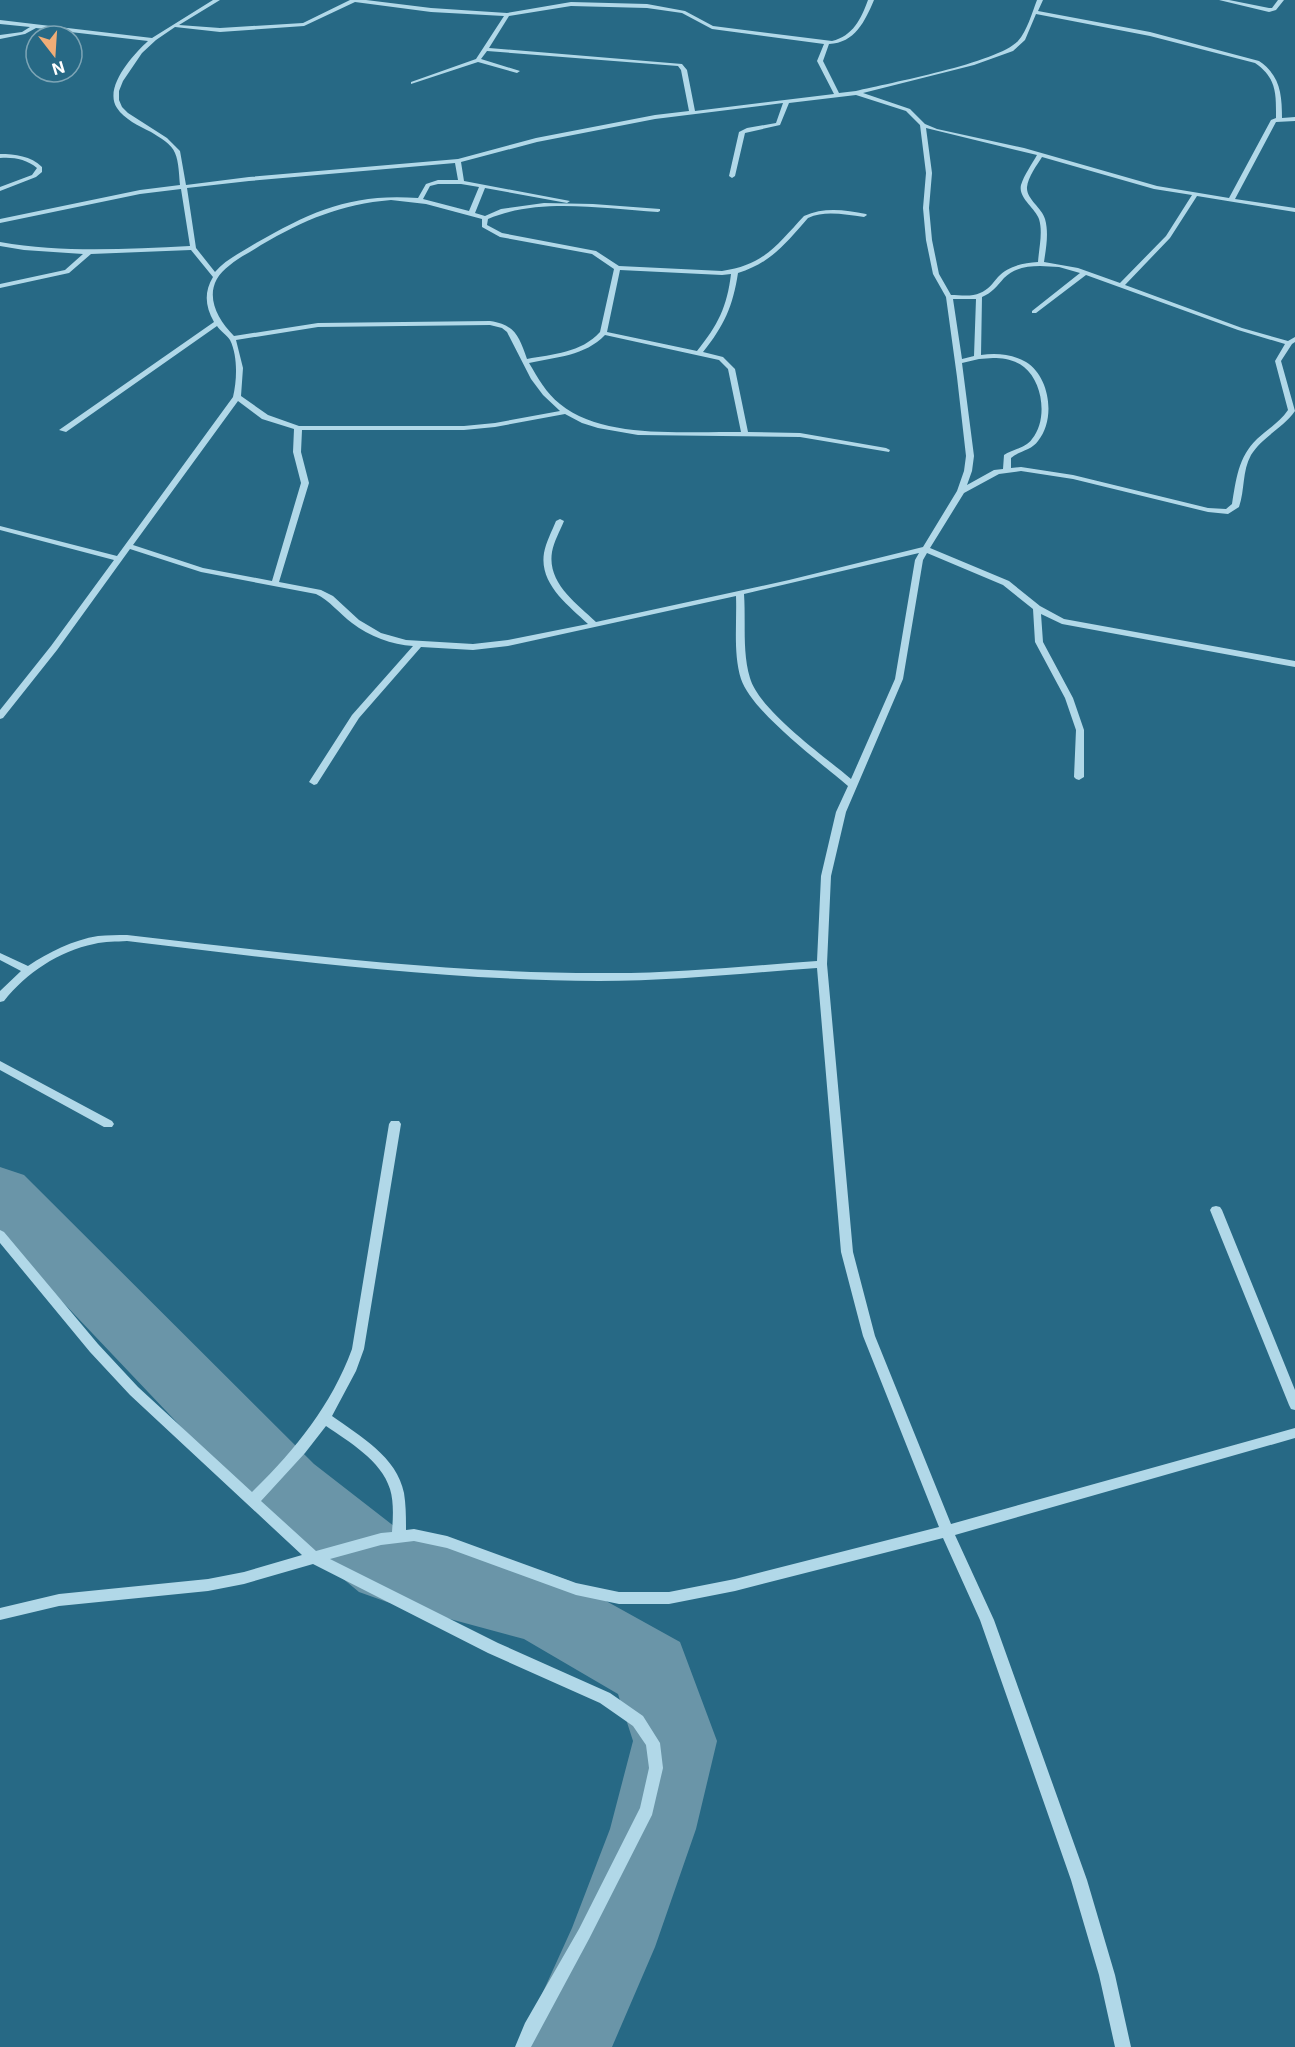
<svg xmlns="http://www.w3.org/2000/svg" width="1295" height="2047" viewBox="0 0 1295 2047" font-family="Inter,sans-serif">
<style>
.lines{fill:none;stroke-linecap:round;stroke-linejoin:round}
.river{fill:#6a95a8;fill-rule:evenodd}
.minor{fill:#b1d8e8;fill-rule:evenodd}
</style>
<rect width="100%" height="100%" fill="#276985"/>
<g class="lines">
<path class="river" d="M 0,1167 L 24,1175 L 314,1464 L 408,1537 L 542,1571 L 570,1581 L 680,1642 L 717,1741 L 696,1829 L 655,1947 L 612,2047 L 518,2047 L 572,1928 L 610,1829 L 633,1741 L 618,1694 L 524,1639 L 387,1602 L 359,1592 L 260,1510 L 0,1236 Z"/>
<path class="minor" d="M 213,0 L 220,0 L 179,25 L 220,28 L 303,23 L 350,0 L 366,0 L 431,8 L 507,13 L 571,2 L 647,4 L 685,11 L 713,26 L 832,41 C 853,36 861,19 868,0 L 874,0 C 865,21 855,43 829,44 L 823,61 L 839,93 L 856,91 C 889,83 997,63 1018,41 C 1027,31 1032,13 1037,0 L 1043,0 L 1038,11 L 1150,32 L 1259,61 C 1280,75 1282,94 1282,118 L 1295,117 L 1295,121 L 1276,122 L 1235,199 L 1295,208 L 1295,212 L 1197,196 L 1170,238 L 1125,285 L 1242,328 L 1288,341 L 1295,337 L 1295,342 L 1292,344 L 1281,361 L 1295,411 C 1283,428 1262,437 1251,455 C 1242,471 1245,490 1239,507 L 1228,514 L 1208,512 L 1073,479 L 1021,471 L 999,474 L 964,493 L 930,548 L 1009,581 L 1040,606 L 1064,619 L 1295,661 L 1295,667 L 1062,624 L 1041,614 L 1043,642 L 1073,698 L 1084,730 L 1084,777 L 1079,780 L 1076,779 L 1074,777 L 1076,730 L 1065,698 L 1035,642 L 1033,609 L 1003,585 L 927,553 L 923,560 L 903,679 L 846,812 L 831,876 L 827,964 L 853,1252 L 875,1336 L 951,1524 L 1295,1428 L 1295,1438 L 955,1535 L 994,1620 L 1087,1880 L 1115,1975 L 1131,2047 L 1115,2047 L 1099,1975 L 1071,1880 L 980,1620 L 943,1538 L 735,1591 L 669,1604 L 619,1604 L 576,1595 L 447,1548 L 414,1541 L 381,1545 L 330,1559 L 498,1643 L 610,1693 L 643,1716 L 660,1743 L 663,1768 L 652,1815 L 589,1939 L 531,2047 L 515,2047 L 525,2023 L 579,1929 L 640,1808 L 649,1768 L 646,1745 L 633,1726 L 600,1703 L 488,1653 L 313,1564 L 244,1584 L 208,1591 L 59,1606 L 0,1620 L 0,1608 L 59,1594 L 208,1579 L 244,1572 L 302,1555 L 130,1395 L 90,1352 L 0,1243 L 0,1230 L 4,1232 L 98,1344 L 138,1387 L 252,1492 C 295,1450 331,1406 352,1349 L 389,1124 L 391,1121 L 399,1121 L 401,1124 L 364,1349 L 356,1371 L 332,1416 C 360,1436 397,1457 404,1493 C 406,1505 406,1518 406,1530 L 414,1529 L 447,1536 L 576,1583 L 619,1592 L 669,1592 L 735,1579 L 939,1527 L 863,1336 L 841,1252 L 817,968 C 745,973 672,981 599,981 C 441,980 284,960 127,941 C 116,942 105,941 94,944 C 59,951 26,973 4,1001 L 0,1002 L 0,991 L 21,971 L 0,960 L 0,953 L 28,966 C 49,952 73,940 98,936 C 108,935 117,935 127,935 C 284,953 441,973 599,973 C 672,974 744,966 817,961 L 821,876 L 836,812 L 848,786 C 820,762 752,712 741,679 C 733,653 737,623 736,596 L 508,646 L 473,650 L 421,647 L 359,718 L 317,784 L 314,785 L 309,782 L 352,715 L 413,646 C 392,645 369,636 352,623 C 339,613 330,601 316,594 L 201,572 L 130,549 L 57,650 L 3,718 L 0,719 L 0,710 L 51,646 L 114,560 L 0,530 L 0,526 L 117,556 L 233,397 C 237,380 238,356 230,340 C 227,335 220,331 217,326 L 66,432 L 59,430 L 214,322 C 205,306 204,292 213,277 L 191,250 L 91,254 L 69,273 L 0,288 L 0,284 L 65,270 L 83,254 L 24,250 L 0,246 L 0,242 C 63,253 126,249 190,246 L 181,189 L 140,194 L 0,223 L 0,219 L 140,190 L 180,185 C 179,176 179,162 175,153 C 172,144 159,137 151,132 C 139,126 124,119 117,108 C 103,87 134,54 148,41 L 36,28 L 25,34 L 0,39 L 0,35 L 22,32 L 30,27 L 0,24 L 0,20 L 152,38 ZM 355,2 L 431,12 L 504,16 L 476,59 L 411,82 L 411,84 L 478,62 L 517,73 L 520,71 L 481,59 L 487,51 L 678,66 L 681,70 L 689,111 L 655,115 L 536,138 L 458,159 L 249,177 L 186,185 L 180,151 L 167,138 L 128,113 L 122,107 L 119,100 L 119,91 L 123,81 L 142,53 L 156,40 L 175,27 L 220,32 L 304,26 ZM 571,6 L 647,8 L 682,13 L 712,29 L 824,44 L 817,61 L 834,94 L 695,111 L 687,70 L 682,64 L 489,48 L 509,16 ZM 1036,14 L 1150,36 L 1255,63 C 1277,78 1276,94 1276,118 L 1271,120 L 1229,198 L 1157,186 L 1024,148 L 937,129 L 925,124 L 910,109 L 863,93 L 974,65 L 1013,51 L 1025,40 ZM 856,95 L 906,111 L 920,125 L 926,173 L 923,208 L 926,240 L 933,274 L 946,297 L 957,377 L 966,456 L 964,471 L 957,491 L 923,547 L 789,580 L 596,622 C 576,603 547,583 552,552 C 554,541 560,531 564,521 L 560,519 L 556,521 C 552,531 546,542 544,553 C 539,584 568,605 588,624 L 508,640 L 473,644 L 406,640 L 381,633 L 359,620 L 333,596 L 321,590 L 279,582 L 309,483 L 301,452 L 302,430 L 464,430 L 495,427 L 565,414 L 582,423 L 598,428 L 638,435 L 800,437 L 889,452 L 890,450 L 886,448 L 800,433 L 748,432 L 735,369 L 723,357 L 703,352 C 724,326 733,306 738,273 C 771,263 786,243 808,218 C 826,210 845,215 864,217 L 867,215 L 866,214 C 845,210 824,207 804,216 C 777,245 764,265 722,271 L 619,266 L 596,251 L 502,233 L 487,225 L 488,219 C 540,197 603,209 658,212 L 660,211 L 660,209 L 593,204 L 544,203 L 501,209 L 485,216 L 475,213 L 485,188 L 567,203 L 570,201 L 464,181 L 461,162 L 537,142 L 655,119 L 783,103 L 776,123 L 747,128 L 739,132 L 729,176 L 732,178 L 735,176 L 745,133 L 780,125 L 789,103 ZM 926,128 L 1037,155 C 1032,164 1024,175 1021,185 C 1018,198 1035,208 1039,219 C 1043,232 1039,248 1038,262 C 1023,263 1008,266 998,277 C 993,283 988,290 980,293 C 972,297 960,295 951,295 L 939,274 L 932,240 L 929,208 L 932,173 ZM 1042,157 L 1154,189 L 1192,195 L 1166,236 L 1120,283 L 1078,268 L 1044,262 C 1046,248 1049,233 1045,219 C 1042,208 1026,199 1027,187 C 1028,177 1037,165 1042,157 ZM 455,163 L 458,180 L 438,180 L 426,184 L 418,198 C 352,193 312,211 256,243 C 242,252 226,259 215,272 L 196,248 L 187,188 L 249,181 ZM 438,184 L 461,184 L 479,187 L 469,211 L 423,199 L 430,186 ZM 391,200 L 426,204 L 482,219 L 482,227 L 500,237 L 592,254 L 614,269 L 600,332 C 581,353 553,354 527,359 C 519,337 516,325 490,321 L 318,323 L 234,336 C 213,315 201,286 230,265 C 239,257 251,252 261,245 C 304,220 341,204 391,200 ZM 1040,266 L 1059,267 L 1080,273 L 1032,311 L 1032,313 L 1036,313 L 1086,275 L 1238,330 L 1285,344 L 1275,361 L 1288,410 C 1280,422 1268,429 1257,439 C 1238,457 1236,480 1232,504 L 1226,509 L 1208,508 L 1073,475 L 1021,467 L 1011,468 L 1011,458 C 1019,451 1032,450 1038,441 C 1056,419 1050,377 1026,362 C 1012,354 996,353 981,355 L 982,297 C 992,293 997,286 1004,278 C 1014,268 1027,266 1040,266 ZM 620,270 L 722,275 L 731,274 C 727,307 718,325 697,351 L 607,332 ZM 953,299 L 976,299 L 974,356 L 962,359 ZM 490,325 L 502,328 L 507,332 L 531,379 L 543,395 L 560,411 L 495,423 L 464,426 L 299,426 L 268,415 L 241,396 L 243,368 L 236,340 L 318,327 ZM 605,335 L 719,360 L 728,369 L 741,432 C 686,431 604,440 560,404 C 546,393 538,378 529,363 C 556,357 585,356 605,335 ZM 993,358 C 1004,358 1015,360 1024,367 C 1043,382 1048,420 1032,439 C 1026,448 1013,449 1004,455 L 1003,469 L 994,470 L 967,485 L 972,471 L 974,456 L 962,363 L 979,359 ZM 238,401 L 262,419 L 294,429 L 293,452 L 301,483 L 272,581 L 203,568 L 133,545 ZM 919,553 L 915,560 L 895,679 L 851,779 C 824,756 759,710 750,678 C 742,651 746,622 744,594 ZM 326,1426 C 349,1442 381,1460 390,1489 C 394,1502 393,1518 392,1532 L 381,1533 L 316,1551 L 261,1501 L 305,1453 Z
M 1219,0 L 1229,0 L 1269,8 L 1272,8 L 1278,0 L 1284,0 L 1276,10 L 1269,12 Z
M 0,154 C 15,154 31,156 42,167 L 42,172 L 36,177 L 0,191 L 0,187 L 32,175 L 37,168 C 26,159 14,157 0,158 Z
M 0,1061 L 112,1121 L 114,1124 L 112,1127 L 104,1127 L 0,1070 Z
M 1216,1206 L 1220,1207 L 1222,1210 L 1295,1390 L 1295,1410 L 1291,1409 L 1289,1405 L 1210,1210 L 1212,1207 Z"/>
</g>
<g transform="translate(54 54) rotate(163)"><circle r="28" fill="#276985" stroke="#7da5b6" stroke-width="1.5"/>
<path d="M0-4.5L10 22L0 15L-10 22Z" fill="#f0ad77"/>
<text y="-9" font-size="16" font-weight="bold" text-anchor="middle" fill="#ffffff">N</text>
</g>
</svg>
